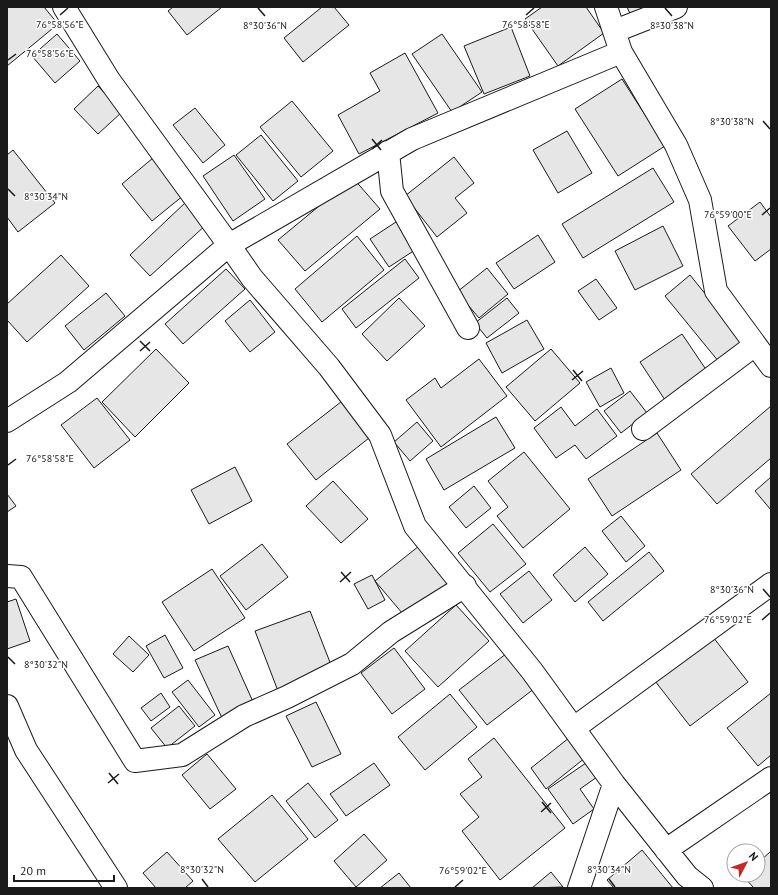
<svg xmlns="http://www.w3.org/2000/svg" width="778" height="895" viewBox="0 0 778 895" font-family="'PT Sans',sans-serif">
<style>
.building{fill:#e6e6e6;stroke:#1a1a1a}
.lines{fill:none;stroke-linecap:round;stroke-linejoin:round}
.street-casing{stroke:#1a1a1a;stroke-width:24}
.street{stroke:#fff;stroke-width:22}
.ticks{fill:none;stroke:#1a1a1a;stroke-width:1.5}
.ticks-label{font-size:10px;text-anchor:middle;fill:#1a1a1a;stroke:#fff;stroke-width:3;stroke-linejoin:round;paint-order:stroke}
</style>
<rect width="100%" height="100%" fill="#fff"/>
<path class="building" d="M 7,7 L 44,7 L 58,24 L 7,66 Z
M 173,7 L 222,7 L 187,35 L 168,11 Z
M 322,7 L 334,7 L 349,25 L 303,62 L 284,38 Z
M 542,7 L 586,7 L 604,33 L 558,66 L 525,19 Z
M 627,7 L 654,7 L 632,18 Z
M 511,27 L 530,76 L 484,94 L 464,46 Z
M 57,34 L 80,61 L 55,83 L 32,56 Z
M 442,34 L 482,92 L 452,112 L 412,54 Z
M 405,53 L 438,113 L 359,154 L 338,115 L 380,91 L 370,73 Z
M 622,79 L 665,146 L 618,176 L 575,109 Z
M 98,86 L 122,112 L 98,134 L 74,109 Z
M 292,101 L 333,151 L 301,177 L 260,127 Z
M 195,108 L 225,145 L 203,163 L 173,125 Z
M 567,131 L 592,173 L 558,193 L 533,150 Z
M 261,135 L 298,181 L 273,201 L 236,155 Z
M 13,150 L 55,203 L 18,232 L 7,217 L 7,155 Z
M 234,155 L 265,199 L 233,221 L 203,176 Z
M 454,157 L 474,183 L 455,198 L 467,213 L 437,237 L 405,196 Z
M 153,158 L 184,195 L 152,221 L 122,184 Z
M 653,168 L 674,202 L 583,258 L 562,224 Z
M 353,178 L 380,209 L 305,271 L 278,240 Z
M 186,202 L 207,224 L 150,276 L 130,255 Z
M 760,202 L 771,217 L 771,249 L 755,261 L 728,226 Z
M 399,220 L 418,248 L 389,267 L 370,239 Z
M 663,226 L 683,266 L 635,290 L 615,251 Z
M 538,235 L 555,262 L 514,289 L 496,263 Z
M 357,236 L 384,270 L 322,322 L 295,289 Z
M 61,255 L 89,286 L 27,342 L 7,320 L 7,304 Z
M 405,259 L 419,278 L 356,328 L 342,309 Z
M 487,268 L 508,294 L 479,318 L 457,292 Z
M 226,269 L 245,289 L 183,344 L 165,324 Z
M 690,275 L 744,342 L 719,362 L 665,296 Z
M 596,279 L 617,308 L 599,320 L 578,291 Z
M 106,293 L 125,316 L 84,350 L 65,326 Z
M 399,298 L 425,326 L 387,361 L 362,334 Z
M 507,298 L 519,313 L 487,338 L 475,323 Z
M 250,300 L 275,332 L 250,352 L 225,321 Z
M 527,320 L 544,349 L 502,373 L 486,343 Z
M 682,334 L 707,371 L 665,400 L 640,362 Z
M 156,349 L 189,383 L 135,437 L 102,402 Z
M 551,349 L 580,383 L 535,421 L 506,387 Z
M 479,359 L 507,396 L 441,447 L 406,400 L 435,378 L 441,388 Z
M 611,368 L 624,393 L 600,407 L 586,382 Z
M 630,391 L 647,413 L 621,433 L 604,411 Z
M 97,398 L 130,440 L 94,468 L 61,425 Z
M 346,398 L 374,434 L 316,480 L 287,444 Z
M 771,406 L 771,458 L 717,504 L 691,474 Z
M 561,407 L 575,426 L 597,409 L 617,436 L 586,459 L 575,445 L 556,458 L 534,428 Z
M 496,417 L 515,448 L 444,490 L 426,459 Z
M 417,422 L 433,441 L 410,461 L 394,442 Z
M 657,433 L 681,470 L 612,516 L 588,479 Z
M 524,452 L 570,509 L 523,548 L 497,516 L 508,507 L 488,481 Z
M 235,467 L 252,501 L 209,524 L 191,490 Z
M 771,477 L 771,510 L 755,491 Z
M 333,481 L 368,519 L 341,543 L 306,506 Z
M 474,486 L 491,508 L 466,528 L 449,507 Z
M 7,494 L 16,506 L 7,512 Z
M 621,516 L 645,546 L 626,562 L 602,531 Z
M 493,524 L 526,564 L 490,592 L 458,553 Z
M 424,542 L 456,581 L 408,620 L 375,581 Z
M 262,544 L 288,577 L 246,610 L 220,576 Z
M 585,547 L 608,574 L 575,602 L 553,575 Z
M 649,552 L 664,571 L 603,621 L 588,602 Z
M 212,569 L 245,618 L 194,651 L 162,602 Z
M 529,571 L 552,600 L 523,623 L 500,594 Z
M 372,575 L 385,600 L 368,609 L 354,584 Z
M 16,599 L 30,641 L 7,649 L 7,602 Z
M 456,605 L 489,641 L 438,687 L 405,651 Z
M 310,611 L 333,670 L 278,691 L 255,631 Z
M 165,635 L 183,668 L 164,678 L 146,646 Z
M 129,636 L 149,655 L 133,672 L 113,654 Z
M 713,637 L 748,682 L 690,726 L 655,681 Z
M 228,646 L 254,704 L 222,718 L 195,660 Z
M 394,648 L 425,689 L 392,714 L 361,673 Z
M 511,650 L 539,685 L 487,725 L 459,690 Z
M 188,680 L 215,715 L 199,727 L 172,692 Z
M 161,693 L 170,707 L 151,721 L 141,708 Z
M 771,693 L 771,755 L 758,766 L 727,728 Z
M 450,694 L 477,727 L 425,770 L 398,737 Z
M 316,702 L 341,754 L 312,767 L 286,716 Z
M 179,706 L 195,726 L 167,748 L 151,728 Z
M 574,734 L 590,754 L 546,789 L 531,768 Z
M 494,738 L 565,828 L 500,880 L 462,831 L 479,817 L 460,794 L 482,777 L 468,759 Z
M 207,754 L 236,789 L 210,809 L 182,775 Z
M 374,763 L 390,785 L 346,816 L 330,794 Z
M 586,763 L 597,777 L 580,789 L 594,809 L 573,824 L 548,789 Z
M 308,783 L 338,820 L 315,838 L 286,801 Z
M 272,795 L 308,839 L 255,882 L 218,839 Z
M 364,834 L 387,860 L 356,887 L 334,861 Z
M 642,850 L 673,888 L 614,888 L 607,880 Z
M 771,851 L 771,888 L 754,888 L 743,876 L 758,875 L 758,863 Z
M 167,852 L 193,881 L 185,888 L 156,888 L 143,873 Z
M 551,872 L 563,887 L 532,888 Z
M 399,873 L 411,888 L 380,888 Z"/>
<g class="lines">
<g class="street-casing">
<path id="street" d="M 64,7 L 109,80 L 229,245 L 412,139 L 621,52 L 606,7
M 615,31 L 676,7
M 621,52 L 676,145 L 700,200 L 716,291 L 771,366
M 388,152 L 392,191 L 468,328
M 7,421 L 68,382 L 229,245 L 252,278 L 329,367 L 380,435 L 415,526 L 532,671 L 614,784 L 687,876 L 702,888
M 643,429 L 755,345
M 7,576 L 21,577 L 135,761 L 182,755 L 244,716 L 287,697 L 352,664 L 391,632 L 465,586
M 7,706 L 26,750 L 116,888
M 574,728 L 771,584
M 666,850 L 771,778
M 579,888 L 614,784"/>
</g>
<use href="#street" class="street"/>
</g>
<path class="ticks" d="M 258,8 L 265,16M 665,8 L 672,16M 60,15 L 68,8M 526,15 L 534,8M 8,60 L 16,54M 763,121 L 770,129M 372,139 L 381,150M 372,149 L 382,140M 8,189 L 15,196M 762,215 L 770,208M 140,341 L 150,351M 140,351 L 150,342M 573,370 L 582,381M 572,380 L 583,371M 8,465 L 16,459M 341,572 L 350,582M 340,582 L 351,572M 763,589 L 770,597M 762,620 L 770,613M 8,657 L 15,664M 109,773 L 118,784M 108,783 L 119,774M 542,802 L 551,813M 541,812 L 551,803M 202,879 L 208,887M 609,879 L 615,887M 455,887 L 463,880"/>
<g class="ticks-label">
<text x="60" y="28">76°58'56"E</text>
<text x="526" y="28">76°58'58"E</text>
<text x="265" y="29">8°30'36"N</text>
<text x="672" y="29">8°30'38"N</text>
<text x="50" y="57">76°58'56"E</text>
<text x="732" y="125">8°30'38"N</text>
<text x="46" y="200">8°30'34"N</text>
<text x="728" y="218">76°59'00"E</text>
<text x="50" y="462">76°58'58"E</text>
<text x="732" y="593">8°30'36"N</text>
<text x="728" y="623">76°59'02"E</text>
<text x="46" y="668">8°30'32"N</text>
<text x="202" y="873">8°30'32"N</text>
<text x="609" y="873">8°30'34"N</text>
<text x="463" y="874">76°59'02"E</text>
</g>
<rect width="778" height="895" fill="none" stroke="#1a1a1a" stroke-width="16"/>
<g transform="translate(746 863) rotate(49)"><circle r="19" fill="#ffffff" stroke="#a3a3a3"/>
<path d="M0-3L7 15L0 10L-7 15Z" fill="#c62828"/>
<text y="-6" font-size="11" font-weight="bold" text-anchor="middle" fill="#1a1a1a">N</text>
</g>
<path d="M14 875v6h100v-6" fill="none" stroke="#1a1a1a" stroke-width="2"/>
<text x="20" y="875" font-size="12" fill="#1a1a1a" stroke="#ffffff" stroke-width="3" paint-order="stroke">20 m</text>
</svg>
